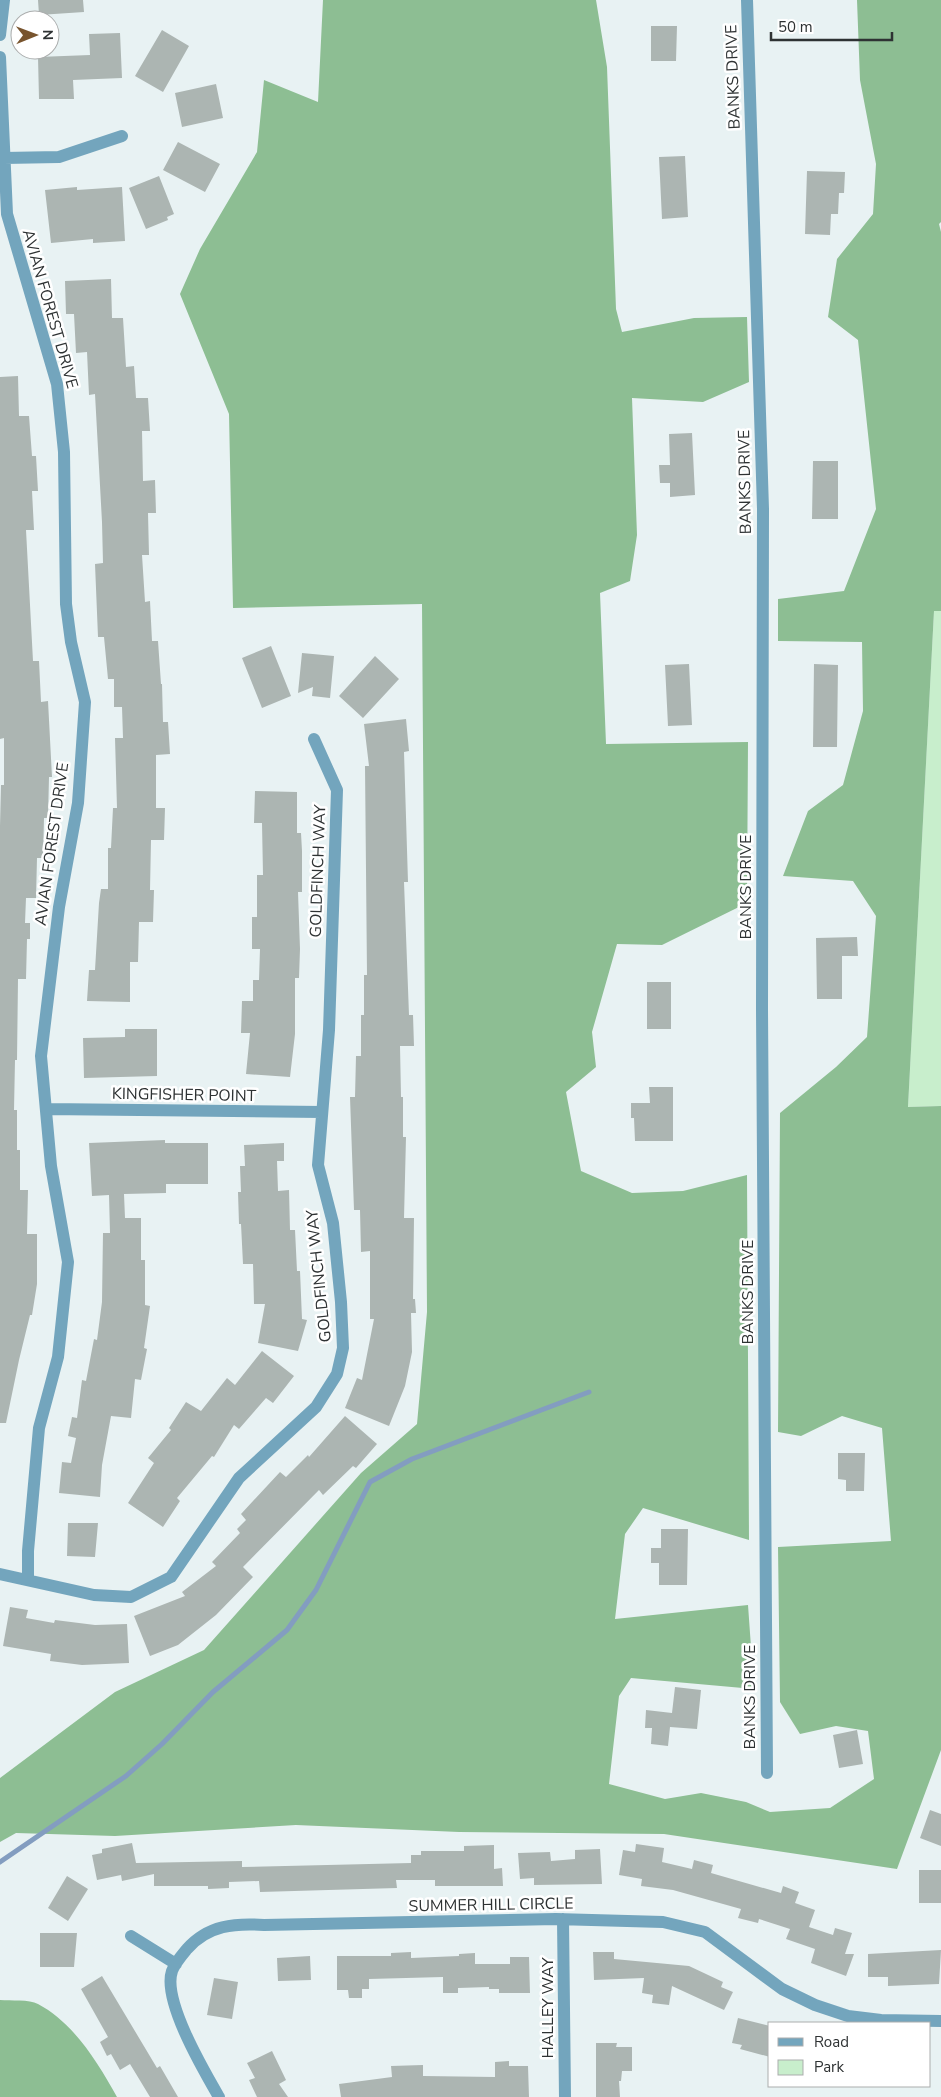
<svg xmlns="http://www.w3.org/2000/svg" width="941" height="2097" viewBox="0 0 941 2097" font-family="'Nunito Sans',sans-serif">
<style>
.green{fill:#c8eecc}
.forest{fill:#8dbe93}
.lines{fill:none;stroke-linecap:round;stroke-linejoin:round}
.stream{stroke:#839dc0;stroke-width:5}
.building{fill:#acb5b2}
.street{stroke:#73a5bd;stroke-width:12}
.labels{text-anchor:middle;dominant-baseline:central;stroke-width:5;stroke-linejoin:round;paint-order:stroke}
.street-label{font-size:16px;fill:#2e3233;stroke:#fff}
</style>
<rect width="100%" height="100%" fill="#e8f2f3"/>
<path class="green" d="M 934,611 L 941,611 L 941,1106 L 908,1107 Z"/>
<path class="forest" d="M 323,0 L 596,0 L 607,67 L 616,309 L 622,332 L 694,318 L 747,317 L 749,382 L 703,402 L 632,398 L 637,535 L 630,581 L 600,593 L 606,744 L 748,742 L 747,903 L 662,945 L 617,944 L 592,1032 L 596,1067 L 566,1092 L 581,1171 L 632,1193 L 683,1191 L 747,1175 L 749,1540 L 643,1508 L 625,1534 L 615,1619 L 748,1605 L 754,1689 L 631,1678 L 619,1696 L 609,1784 L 665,1799 L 701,1793 L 746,1802 L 770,1812 L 830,1808 L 874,1779 L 868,1731 L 836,1726 L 800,1734 L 780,1702 L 778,1547 L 891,1541 L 882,1428 L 842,1416 L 801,1436 L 778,1432 L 780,1113 L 836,1067 L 867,1037 L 876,916 L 853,881 L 783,876 L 808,811 L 843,785 L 863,711 L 862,642 L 778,641 L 778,599 L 844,591 L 876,509 L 858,340 L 828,317 L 837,259 L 873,214 L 876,164 L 860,80 L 857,0 L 941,0 L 941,222 L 939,224 L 941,232 L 941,611 L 934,611 L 908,1107 L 941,1106 L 941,1750 L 897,1869 L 664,1834 L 459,1832 L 296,1825 L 115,1836 L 16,1833 L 0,1842 L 0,1778 L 115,1692 L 204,1650 L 361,1473 L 417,1424 L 427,1312 L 422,604 L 233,608 L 229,414 L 180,294 L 200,249 L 257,152 L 264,80 L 318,102 Z
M 0,2000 C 11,2001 29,1999 38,2004 C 74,2023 98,2063 117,2097 L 0,2097 Z"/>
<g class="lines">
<path class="stream" d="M 0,1862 L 126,1776 L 162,1744 L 213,1692 L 287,1630 L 316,1590 L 370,1482 L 412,1459 L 589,1392"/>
</g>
<path class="building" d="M 38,0 L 83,0 L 84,12 L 39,15 Z
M 651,26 L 677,26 L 676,61 L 651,61 Z
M 162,30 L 189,46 L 163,92 L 135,76 Z
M 120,33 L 122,78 L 73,80 L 74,99 L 39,99 L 38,57 L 90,55 L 89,34 Z
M 216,84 L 223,118 L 182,127 L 175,93 Z
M 178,142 L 220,164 L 205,192 L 163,170 Z
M 685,156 L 688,217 L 662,219 L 659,157 Z
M 807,171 L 845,172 L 844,193 L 839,193 L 838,214 L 831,214 L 830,235 L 805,234 Z
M 159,176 L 174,214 L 167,217 L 168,220 L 146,229 L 129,188 Z
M 77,187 L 77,190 L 122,187 L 125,241 L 93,243 L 93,239 L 51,243 L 45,190 Z
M 111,279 L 112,318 L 123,318 L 126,367 L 134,366 L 136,398 L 148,398 L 150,431 L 142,431 L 143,481 L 155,480 L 156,513 L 148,513 L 149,555 L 142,555 L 145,602 L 150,601 L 152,641 L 158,641 L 161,684 L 162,684 L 163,722 L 168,722 L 170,754 L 156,755 L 156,808 L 165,808 L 164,840 L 151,840 L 150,890 L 154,890 L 153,922 L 139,922 L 138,962 L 130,962 L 130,1002 L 87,1001 L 89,970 L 95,970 L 99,903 L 101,889 L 108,889 L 108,848 L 111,848 L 113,808 L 117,808 L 115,738 L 123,738 L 122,707 L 114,707 L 114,679 L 108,679 L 104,637 L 98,637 L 95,564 L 103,563 L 102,522 L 95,394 L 89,395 L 87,352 L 76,353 L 74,314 L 66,314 L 65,281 Z
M 18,376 L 19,416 L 29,416 L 32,456 L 36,456 L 38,491 L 32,491 L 34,530 L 26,530 L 33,661 L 39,661 L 41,702 L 48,701 L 52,777 L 49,777 L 48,818 L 44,818 L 43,858 L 37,858 L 36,898 L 26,898 L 25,923 L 30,923 L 30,939 L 27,939 L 26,979 L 18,979 L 17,1060 L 15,1060 L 14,1110 L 17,1110 L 17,1150 L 20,1150 L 20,1190 L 28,1190 L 27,1234 L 37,1234 L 37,1284 L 32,1315 L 30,1315 L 19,1360 L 6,1423 L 0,1423 L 0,826 L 1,785 L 4,785 L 4,738 L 0,739 L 0,377 Z
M 692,433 L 695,495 L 670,497 L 670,483 L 660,483 L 659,465 L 670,465 L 669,434 Z
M 813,461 L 838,461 L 838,519 L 812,519 Z
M 271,646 L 291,696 L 262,708 L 242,658 Z
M 302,653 L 334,656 L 330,698 L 312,696 L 313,687 L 298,693 Z
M 375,656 L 399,679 L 363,718 L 339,696 Z
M 689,664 L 692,725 L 668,726 L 665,665 Z
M 814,664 L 838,665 L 837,747 L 813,747 Z
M 406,719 L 409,751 L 404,752 L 408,882 L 404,882 L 409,1015 L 413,1015 L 414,1046 L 400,1046 L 401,1097 L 403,1097 L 403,1137 L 406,1137 L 404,1218 L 414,1218 L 413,1299 L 415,1299 L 416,1313 L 411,1313 L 412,1352 L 405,1386 L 389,1426 L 345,1408 L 357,1378 L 362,1380 L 374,1319 L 370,1319 L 370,1251 L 361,1252 L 360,1210 L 354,1210 L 350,1097 L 355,1097 L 356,1056 L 361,1056 L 361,1015 L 364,1015 L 364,975 L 367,975 L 365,766 L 369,766 L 364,724 Z
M 255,791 L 297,792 L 297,833 L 301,833 L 302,851 L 302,892 L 298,892 L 300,949 L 299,978 L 295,978 L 295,1034 L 290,1077 L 246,1074 L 250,1033 L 241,1033 L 242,1001 L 253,1001 L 253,980 L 259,980 L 260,949 L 252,949 L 252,917 L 257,917 L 257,875 L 263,875 L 262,823 L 254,823 Z
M 857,937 L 858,956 L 842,956 L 842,999 L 817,999 L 816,938 Z
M 647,982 L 671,982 L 671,1029 L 647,1029 Z
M 125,1029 L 157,1029 L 157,1076 L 84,1078 L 83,1038 L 125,1037 Z
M 649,1087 L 673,1087 L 673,1141 L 635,1141 L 634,1118 L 631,1118 L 631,1103 L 650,1103 Z
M 165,1140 L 165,1143 L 208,1143 L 208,1184 L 166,1184 L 166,1193 L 124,1194 L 125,1218 L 141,1218 L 141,1260 L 145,1260 L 145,1305 L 150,1306 L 144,1348 L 147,1349 L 141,1380 L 135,1379 L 131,1418 L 111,1416 L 102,1465 L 100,1497 L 59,1493 L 62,1462 L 71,1463 L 76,1438 L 68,1436 L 72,1417 L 77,1418 L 82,1380 L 86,1381 L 94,1339 L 97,1340 L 102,1302 L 103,1233 L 110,1233 L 109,1195 L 92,1196 L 89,1143 Z
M 284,1143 L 284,1161 L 277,1161 L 278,1191 L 289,1190 L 290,1230 L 295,1230 L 297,1271 L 300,1271 L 302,1319 L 307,1320 L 298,1351 L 258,1343 L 265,1304 L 254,1304 L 253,1264 L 243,1264 L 241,1224 L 239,1224 L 238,1192 L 241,1192 L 240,1166 L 245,1166 L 244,1145 Z
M 262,1351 L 294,1376 L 273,1403 L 266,1398 L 239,1429 L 234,1425 L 214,1457 L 212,1456 L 177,1498 L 180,1501 L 163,1527 L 128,1503 L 154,1463 L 148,1458 L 171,1430 L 169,1428 L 186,1402 L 201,1411 L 227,1378 L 235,1385 Z
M 345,1416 L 377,1444 L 356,1468 L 353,1466 L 323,1495 L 319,1490 L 243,1567 L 253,1577 L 216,1615 L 178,1645 L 150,1656 L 134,1616 L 185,1596 L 182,1592 L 216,1566 L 212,1562 L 240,1533 L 237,1529 L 246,1520 L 241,1514 L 280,1472 L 286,1477 L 308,1455 L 309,1457 Z
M 838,1453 L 865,1453 L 864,1491 L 846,1491 L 846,1480 L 838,1479 Z
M 68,1523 L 98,1523 L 95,1557 L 67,1556 Z
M 661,1529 L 688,1529 L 687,1585 L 659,1585 L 659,1563 L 651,1563 L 651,1548 L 661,1548 Z
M 10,1607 L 28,1610 L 26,1618 L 54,1623 L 55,1620 L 95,1625 L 127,1624 L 129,1663 L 82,1665 L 50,1661 L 51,1654 L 3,1646 Z
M 675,1687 L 701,1690 L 697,1729 L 670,1727 L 668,1746 L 651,1744 L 652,1728 L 645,1728 L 646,1710 L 672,1713 Z
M 857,1730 L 863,1764 L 839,1768 L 833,1735 Z
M 930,1810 L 941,1814 L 941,1846 L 920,1838 Z
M 132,1843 L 136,1863 L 242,1861 L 242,1867 L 411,1863 L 411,1855 L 421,1855 L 421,1851 L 464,1851 L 464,1846 L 494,1845 L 494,1869 L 502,1868 L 503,1886 L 435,1886 L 435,1880 L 396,1880 L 397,1888 L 260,1892 L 259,1881 L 229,1882 L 229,1888 L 208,1889 L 208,1886 L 154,1886 L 154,1874 L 122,1881 L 121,1875 L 97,1880 L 92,1855 L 102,1853 L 102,1849 Z
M 636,1844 L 664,1848 L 662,1862 L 692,1869 L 694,1860 L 713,1865 L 711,1873 L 781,1893 L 783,1886 L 799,1892 L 795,1903 L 815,1910 L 809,1927 L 833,1935 L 835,1928 L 852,1933 L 845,1954 L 854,1954 L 846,1976 L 811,1963 L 815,1949 L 786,1939 L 790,1929 L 759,1919 L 758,1923 L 738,1918 L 741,1909 L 673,1890 L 641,1886 L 642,1879 L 619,1875 L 623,1850 L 635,1852 Z
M 600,1849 L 602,1884 L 534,1885 L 534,1878 L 520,1879 L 518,1853 L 550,1852 L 551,1861 L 575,1859 L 575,1850 Z
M 919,1870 L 941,1870 L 941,1903 L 919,1903 Z
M 67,1876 L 88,1889 L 68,1921 L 48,1908 Z
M 40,1933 L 77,1933 L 74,1967 L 40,1967 Z
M 941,1950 L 939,1984 L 888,1986 L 888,1977 L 868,1977 L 868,1954 Z
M 411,1952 L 411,1958 L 459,1956 L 459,1954 L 475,1953 L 475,1964 L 510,1964 L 510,1957 L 529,1957 L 530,1993 L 499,1993 L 499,1989 L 489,1989 L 489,1987 L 458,1988 L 458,1993 L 443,1993 L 443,1977 L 369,1979 L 369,1989 L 362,1989 L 362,1998 L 349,1998 L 348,1990 L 337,1990 L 337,1956 L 391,1956 L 391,1953 Z
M 593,1952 L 614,1952 L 614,1959 L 689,1966 L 723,1982 L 721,1987 L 733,1992 L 724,2010 L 672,1986 L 669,2005 L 652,2003 L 653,1995 L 642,1993 L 644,1978 L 594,1980 Z
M 310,1956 L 311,1980 L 278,1981 L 277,1958 Z
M 102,1976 L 157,2068 L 160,2066 L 178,2097 L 150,2097 L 130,2064 L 120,2070 L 111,2054 L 107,2056 L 100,2042 L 108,2037 L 81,1989 Z
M 214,1978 L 238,1982 L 232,2019 L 207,2015 Z
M 738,2018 L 770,2026 L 770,2057 L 740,2049 L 742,2045 L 732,2043 Z
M 596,2043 L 617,2043 L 616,2047 L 632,2047 L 632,2071 L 622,2071 L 621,2081 L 619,2081 L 620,2097 L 596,2097 Z
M 272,2051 L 286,2080 L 279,2084 L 288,2097 L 257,2097 L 249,2080 L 255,2078 L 247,2063 Z
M 509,2061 L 509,2066 L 528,2066 L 529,2097 L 341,2097 L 339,2084 L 392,2077 L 391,2066 L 423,2065 L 423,2076 L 495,2077 L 495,2062 Z"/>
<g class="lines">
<path class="street" d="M 747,0 L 763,509 L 762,1009 L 767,1773
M 0,35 L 4,0
M 0,57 L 7,214 L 57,384 L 64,452 L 66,604 L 71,642 L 85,702 L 78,803 L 59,907 L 41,1056 L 51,1166 L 68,1262 L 58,1357 L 39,1428 L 28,1551 L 28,1579
M 4,158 L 59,157 L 122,136
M 46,1109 L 322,1112
M 0,1574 L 94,1595 L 131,1597 L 171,1577 L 239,1478 L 316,1407 L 337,1374 L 343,1348 L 341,1302 L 333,1223 L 318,1165 L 329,1030 L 337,790 L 314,739
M 563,1919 L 565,2097
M 131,1936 L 176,1964
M 219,2097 C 204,2071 162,2000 172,1971 C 175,1963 182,1955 187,1949 C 208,1925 235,1923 264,1925 L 556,1919 L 663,1922 L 705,1932 L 782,1989 L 815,2005 L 848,2016 L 881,2020 L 941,2021"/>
</g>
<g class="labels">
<g class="street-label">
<text transform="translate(733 77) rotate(-92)">BANKS DRIVE</text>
<text transform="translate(50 309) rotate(74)">AVIAN FOREST DRIVE</text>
<text transform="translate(745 482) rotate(-91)">BANKS DRIVE</text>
<text transform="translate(52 844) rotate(-82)">AVIAN FOREST DRIVE</text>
<text transform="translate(318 871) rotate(-88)">GOLDFINCH WAY</text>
<text transform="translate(746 887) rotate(-90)">BANKS DRIVE</text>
<text transform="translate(184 1095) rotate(1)">KINGFISHER POINT</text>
<text transform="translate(319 1276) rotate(-96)">GOLDFINCH WAY</text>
<text transform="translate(748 1292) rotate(-90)">BANKS DRIVE</text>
<text transform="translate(750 1697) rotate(-90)">BANKS DRIVE</text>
<text transform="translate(491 1905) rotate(-1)">SUMMER HILL CIRCLE</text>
<text transform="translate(548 2008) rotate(-90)">HALLEY WAY</text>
</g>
</g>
<rect x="768" y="2022" width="162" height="65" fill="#ffffff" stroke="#abadad"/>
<rect x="778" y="2038" width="25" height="8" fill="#73a5bd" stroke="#abadad"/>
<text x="814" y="2047" font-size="15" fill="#2e3233">Road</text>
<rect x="778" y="2060" width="25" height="15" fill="#c8eecc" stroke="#abadad"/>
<text x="814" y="2072" font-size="15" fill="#2e3233">Park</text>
<g transform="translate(35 35) rotate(89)"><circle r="24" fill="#ffffff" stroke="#abadad"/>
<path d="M0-4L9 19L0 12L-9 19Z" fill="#78542e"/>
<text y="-8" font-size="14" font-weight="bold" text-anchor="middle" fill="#2e3233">N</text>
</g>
<path d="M771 32v8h121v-8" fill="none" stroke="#2e3233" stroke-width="2.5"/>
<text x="778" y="32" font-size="15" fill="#2e3233" stroke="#ffffff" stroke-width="4" paint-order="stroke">50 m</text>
</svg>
